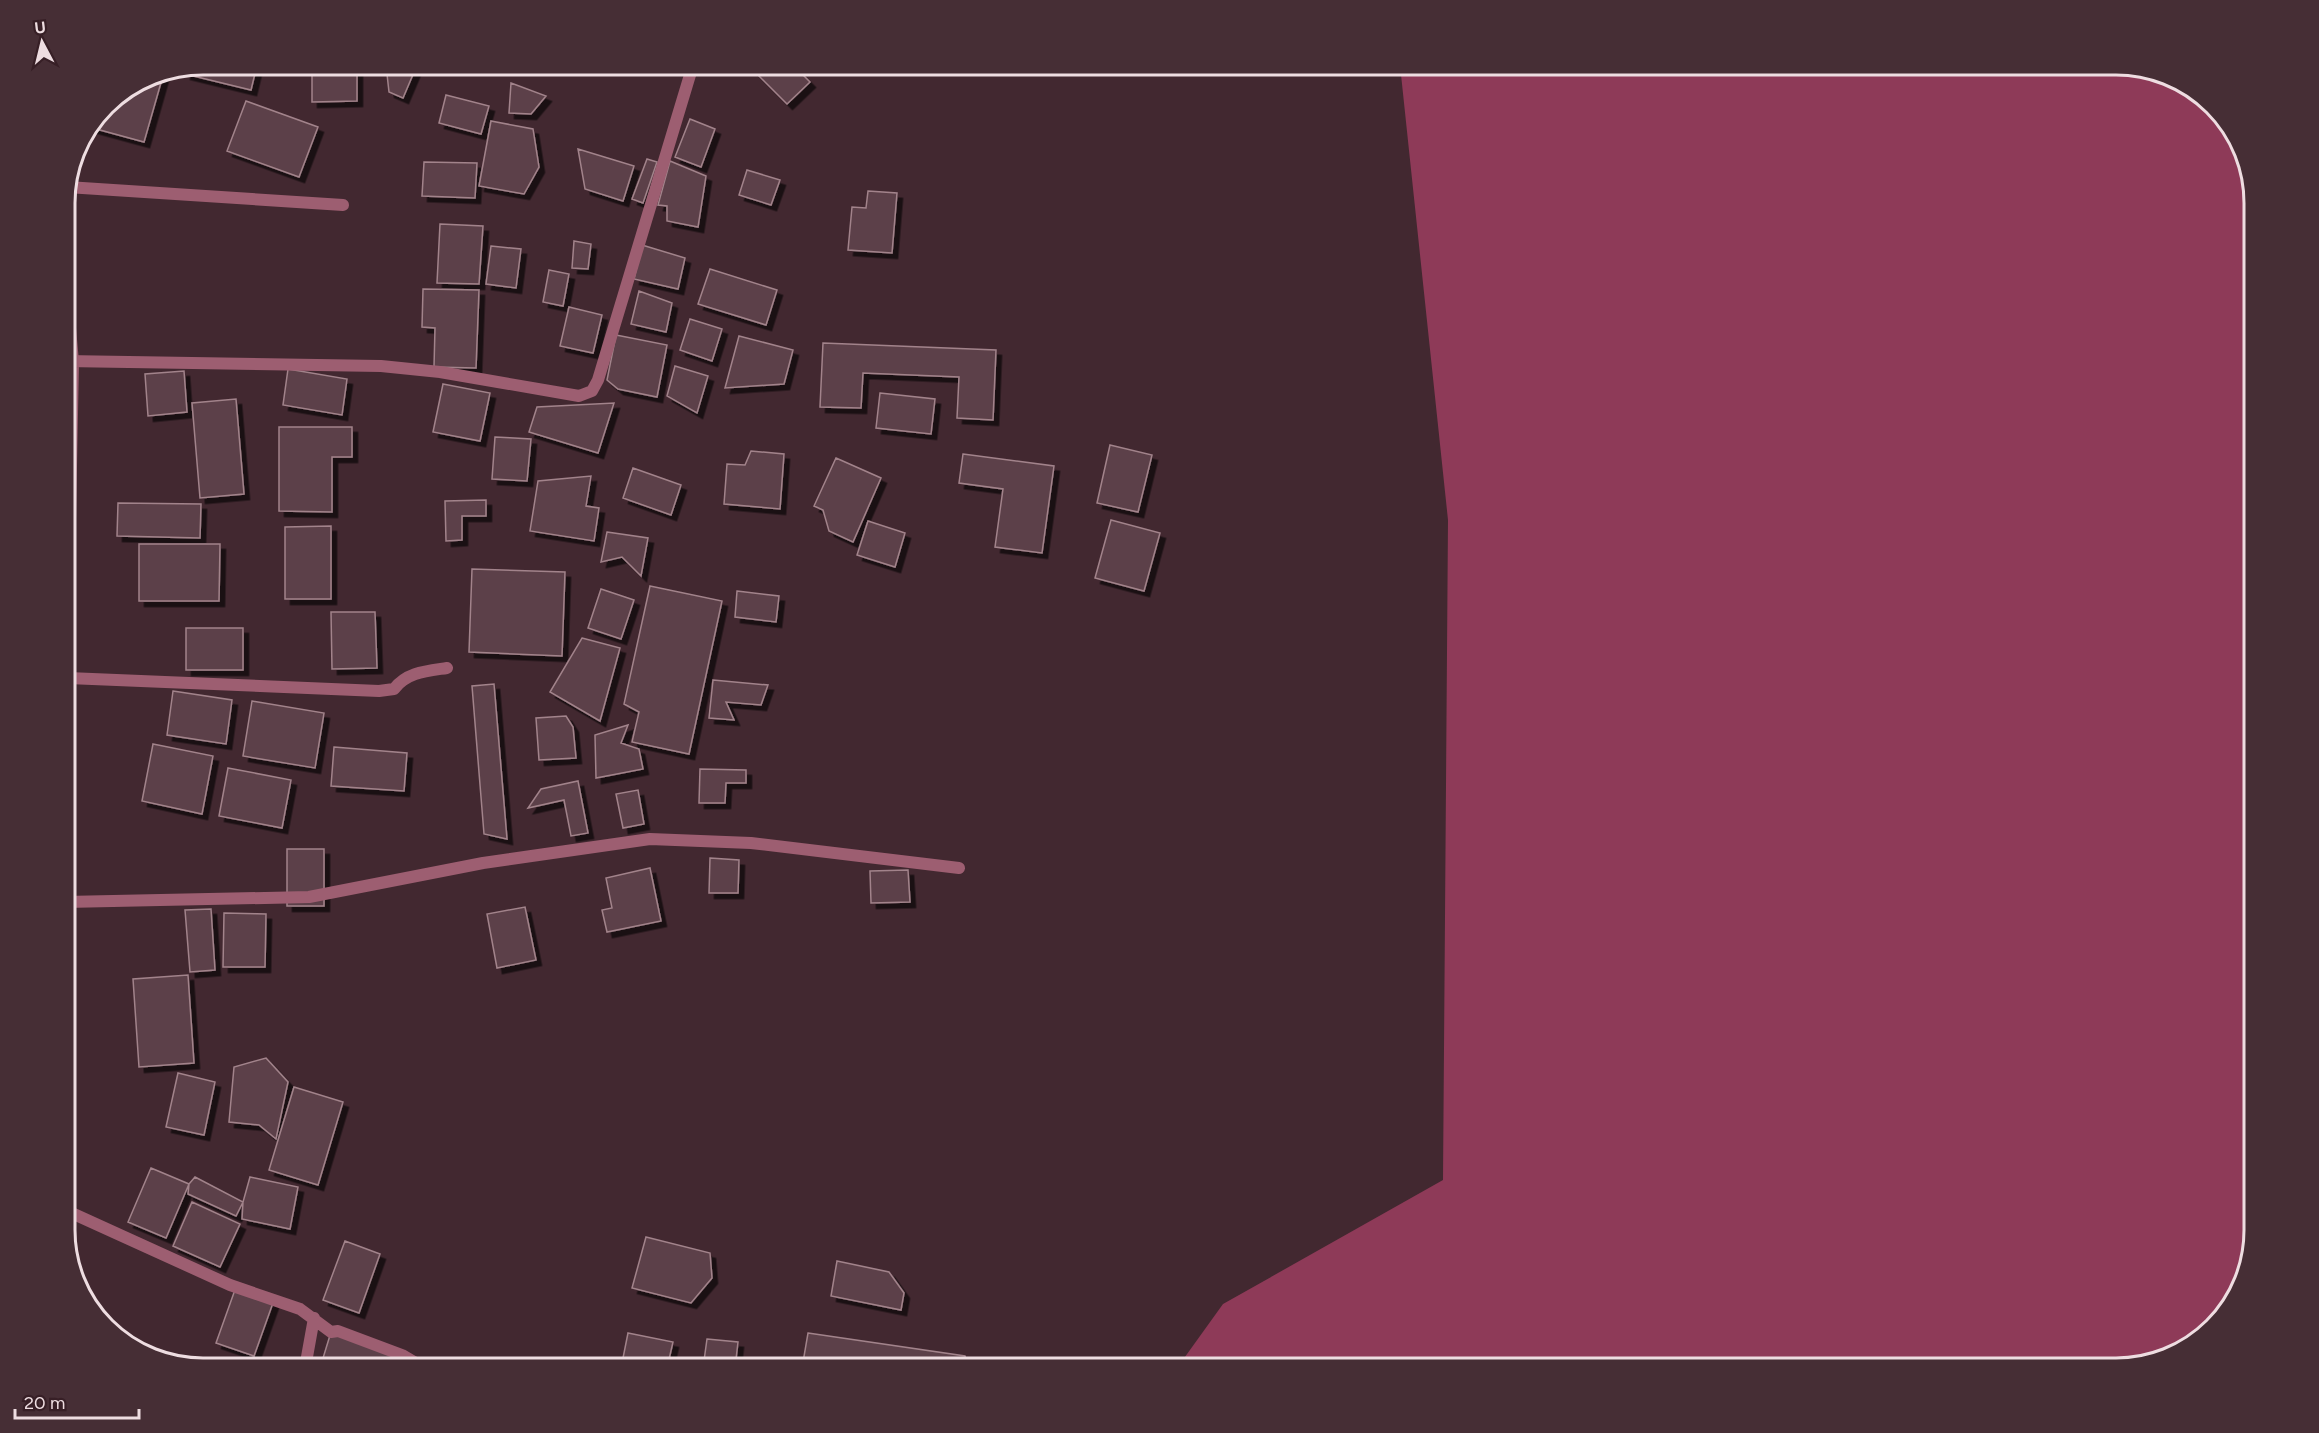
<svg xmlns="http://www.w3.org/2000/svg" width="2319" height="1433" viewBox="0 0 2319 1433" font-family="Figtree,sans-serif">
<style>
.green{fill:#8e3a58}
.building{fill:#5c4148;stroke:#a2838b;stroke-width:1.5;filter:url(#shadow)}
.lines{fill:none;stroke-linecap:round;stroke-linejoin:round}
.street{stroke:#9d5e71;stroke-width:12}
.rim{fill:none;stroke:#eedde1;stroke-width:3}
</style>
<defs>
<filter id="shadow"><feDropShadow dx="5.5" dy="5.5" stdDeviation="0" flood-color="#0009"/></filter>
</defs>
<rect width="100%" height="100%" fill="#422830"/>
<path class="green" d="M 1400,65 L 2116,65 L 2185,83 L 2236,134 L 2254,195 L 2254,1230 L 2236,1299 L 2185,1350 L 2116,1368 L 1177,1368 L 1223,1304 L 1443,1180 L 1448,520 Z"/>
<path class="building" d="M 203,65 L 257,65 L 251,90 L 185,74 L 187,68 Z
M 312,65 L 357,65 L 357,101 L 312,102 Z
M 386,65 L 417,65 L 403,98 L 389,92 Z
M 748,65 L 793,65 L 810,82 L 787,104 Z
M 164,72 L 144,142 L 89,127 L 105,105 L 151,75 Z
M 511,83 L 546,96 L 531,114 L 509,113 Z
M 446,95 L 489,106 L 481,134 L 439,123 Z
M 246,101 L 318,127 L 299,177 L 227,151 Z
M 690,119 L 715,129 L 701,167 L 675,157 Z
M 491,121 L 533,129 L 539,167 L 524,194 L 479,186 Z
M 578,149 L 634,166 L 623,201 L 585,189 Z
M 647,159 L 657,162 L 643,203 L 632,199 Z
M 670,161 L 706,176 L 698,227 L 667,221 L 667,206 L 658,205 Z
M 424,162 L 477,163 L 475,198 L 422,196 Z
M 747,170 L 780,180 L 771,205 L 739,195 Z
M 868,191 L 897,193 L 892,253 L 848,250 L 852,207 L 866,208 Z
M 440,224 L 483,226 L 479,284 L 437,283 Z
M 574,241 L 591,244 L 588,269 L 572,268 Z
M 642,245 L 685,258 L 678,289 L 634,279 Z
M 491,246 L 521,249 L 516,288 L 486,284 Z
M 710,269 L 777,290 L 766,325 L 698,304 Z
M 549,270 L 569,274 L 563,306 L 543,302 Z
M 423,289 L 479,290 L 476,368 L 434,367 L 435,328 L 422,327 Z
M 639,291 L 672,303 L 666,332 L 631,324 Z
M 569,307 L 602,315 L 593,353 L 560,346 Z
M 690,319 L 722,329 L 712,361 L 680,350 Z
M 616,335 L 667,345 L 657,397 L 618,389 L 607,380 Z
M 739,336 L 793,350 L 784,384 L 725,388 Z
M 823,343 L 996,350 L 993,420 L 957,418 L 959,377 L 863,373 L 861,408 L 820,407 Z
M 675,366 L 708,376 L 697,413 L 667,396 Z
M 288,369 L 347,379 L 342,415 L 283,405 Z
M 184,371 L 187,412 L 148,416 L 145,374 Z
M 443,384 L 490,393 L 480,441 L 433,432 Z
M 880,393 L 935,399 L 931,434 L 876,428 Z
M 236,399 L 244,494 L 200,498 L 192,403 Z
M 614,403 L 598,453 L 529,432 L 537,407 Z
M 279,427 L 352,427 L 352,457 L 332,457 L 332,512 L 279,511 Z
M 495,437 L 531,439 L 527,481 L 492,479 Z
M 1110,445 L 1152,455 L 1138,512 L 1097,503 Z
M 751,451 L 784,454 L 780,509 L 724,504 L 727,464 L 745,465 Z
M 963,454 L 1054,466 L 1042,553 L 995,547 L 1003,489 L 959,483 Z
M 836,458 L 881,478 L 853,542 L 829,531 L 823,510 L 814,506 Z
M 633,468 L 681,485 L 671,515 L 623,498 Z
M 591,476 L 586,506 L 599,508 L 594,541 L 530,531 L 538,481 Z
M 486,500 L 486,516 L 462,516 L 462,540 L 446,541 L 445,501 Z
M 118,503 L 201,504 L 200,538 L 117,536 Z
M 1111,520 L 1160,533 L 1144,591 L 1095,578 Z
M 868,521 L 905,533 L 895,567 L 857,555 Z
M 331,526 L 331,599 L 285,599 L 285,527 Z
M 607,532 L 648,538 L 641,576 L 622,557 L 601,562 Z
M 139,544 L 220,544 L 219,601 L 139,601 Z
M 472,569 L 565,572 L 562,656 L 469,652 Z
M 650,586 L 722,601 L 689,754 L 632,742 L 639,712 L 624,704 Z
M 601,589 L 634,600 L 621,639 L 588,628 Z
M 737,591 L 779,596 L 776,622 L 735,617 Z
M 331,612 L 375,612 L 377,668 L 332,669 Z
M 186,628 L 243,628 L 243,670 L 186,670 Z
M 582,638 L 620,648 L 600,721 L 550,692 Z
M 713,680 L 768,685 L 761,705 L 726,702 L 734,720 L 709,718 Z
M 494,684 L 507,839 L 484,834 L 472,686 Z
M 173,691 L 232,700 L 226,744 L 167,735 Z
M 252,701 L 324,713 L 315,768 L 243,756 Z
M 566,716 L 573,727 L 576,758 L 539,760 L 536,718 Z
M 628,725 L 621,743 L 639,749 L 643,769 L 596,778 L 595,735 Z
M 153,744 L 213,756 L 202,814 L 142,801 Z
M 334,747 L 407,753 L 404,791 L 331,786 Z
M 228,768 L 291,780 L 282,828 L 219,816 Z
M 700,769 L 746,770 L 746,783 L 726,783 L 725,803 L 699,803 Z
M 578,781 L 588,833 L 571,836 L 564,800 L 528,808 L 541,789 Z
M 638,790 L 644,824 L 623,828 L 616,794 Z
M 287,849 L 324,849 L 324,906 L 287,906 Z
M 710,858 L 739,860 L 738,893 L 709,893 Z
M 650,868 L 661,921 L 607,932 L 602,910 L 612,908 L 606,878 Z
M 908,870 L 910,902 L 871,903 L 870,871 Z
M 525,907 L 536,960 L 497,968 L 487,914 Z
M 211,909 L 215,970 L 190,972 L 185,910 Z
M 224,913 L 266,914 L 265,967 L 223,967 Z
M 188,975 L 194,1063 L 139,1067 L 133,979 Z
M 266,1058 L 288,1082 L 276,1139 L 259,1125 L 229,1122 L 234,1067 Z
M 178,1073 L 215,1082 L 204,1135 L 166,1127 Z
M 294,1087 L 343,1102 L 318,1185 L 269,1170 Z
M 151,1168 L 189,1184 L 166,1238 L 128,1222 Z
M 195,1177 L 243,1202 L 236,1216 L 188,1194 L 189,1184 Z
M 250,1177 L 298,1187 L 290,1229 L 242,1219 L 243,1202 Z
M 192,1202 L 240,1224 L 220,1267 L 173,1246 Z
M 646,1237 L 710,1253 L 712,1278 L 691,1303 L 632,1288 Z
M 345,1241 L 380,1254 L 359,1313 L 323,1300 Z
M 837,1261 L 889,1272 L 904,1293 L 901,1310 L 831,1296 Z
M 236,1287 L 274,1300 L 254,1356 L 216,1343 Z
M 331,1332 L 402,1355 L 398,1368 L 320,1368 Z
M 628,1333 L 673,1342 L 667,1368 L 621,1368 Z
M 808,1333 L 965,1356 L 967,1368 L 802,1368 Z
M 707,1339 L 738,1342 L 735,1368 L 703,1368 Z"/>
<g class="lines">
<path class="street" d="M 67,187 L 343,205
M 65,271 L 73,362 L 65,782
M 65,361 L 381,366 L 440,372 L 579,396 L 592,391 L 598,380 L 693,65
M 68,678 L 379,691 L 394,689 C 407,672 427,671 447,668
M 65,902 L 309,897 L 483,863 L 650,839 L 751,843 L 959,868
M 65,1210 L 230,1285 L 300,1309 L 331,1332 L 338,1331 L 402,1355 L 424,1368
M 305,1368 L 314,1318"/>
</g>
<path d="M0 0H2319V1433H0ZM203 75H2116A128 128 0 0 1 2244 203V1230A128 128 0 0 1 2116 1358H203A128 128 0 0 1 75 1230V203A128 128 0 0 1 203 75Z" fill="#462e35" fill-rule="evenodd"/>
<path class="rim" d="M203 75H2116A128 128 0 0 1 2244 203V1230A128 128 0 0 1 2116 1358H203A128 128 0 0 1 75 1230V203A128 128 0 0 1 203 75Z"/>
<g transform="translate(42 42) rotate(353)" stroke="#371f26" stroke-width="4.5" paint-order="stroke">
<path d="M0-4.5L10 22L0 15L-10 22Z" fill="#eedde1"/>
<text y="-9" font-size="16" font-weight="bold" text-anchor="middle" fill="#eedde1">U</text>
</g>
<path d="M15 1409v9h124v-9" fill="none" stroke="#eedde1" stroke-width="3"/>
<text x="24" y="1409" font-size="18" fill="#eedde1" stroke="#371f26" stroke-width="4.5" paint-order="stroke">20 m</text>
</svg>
